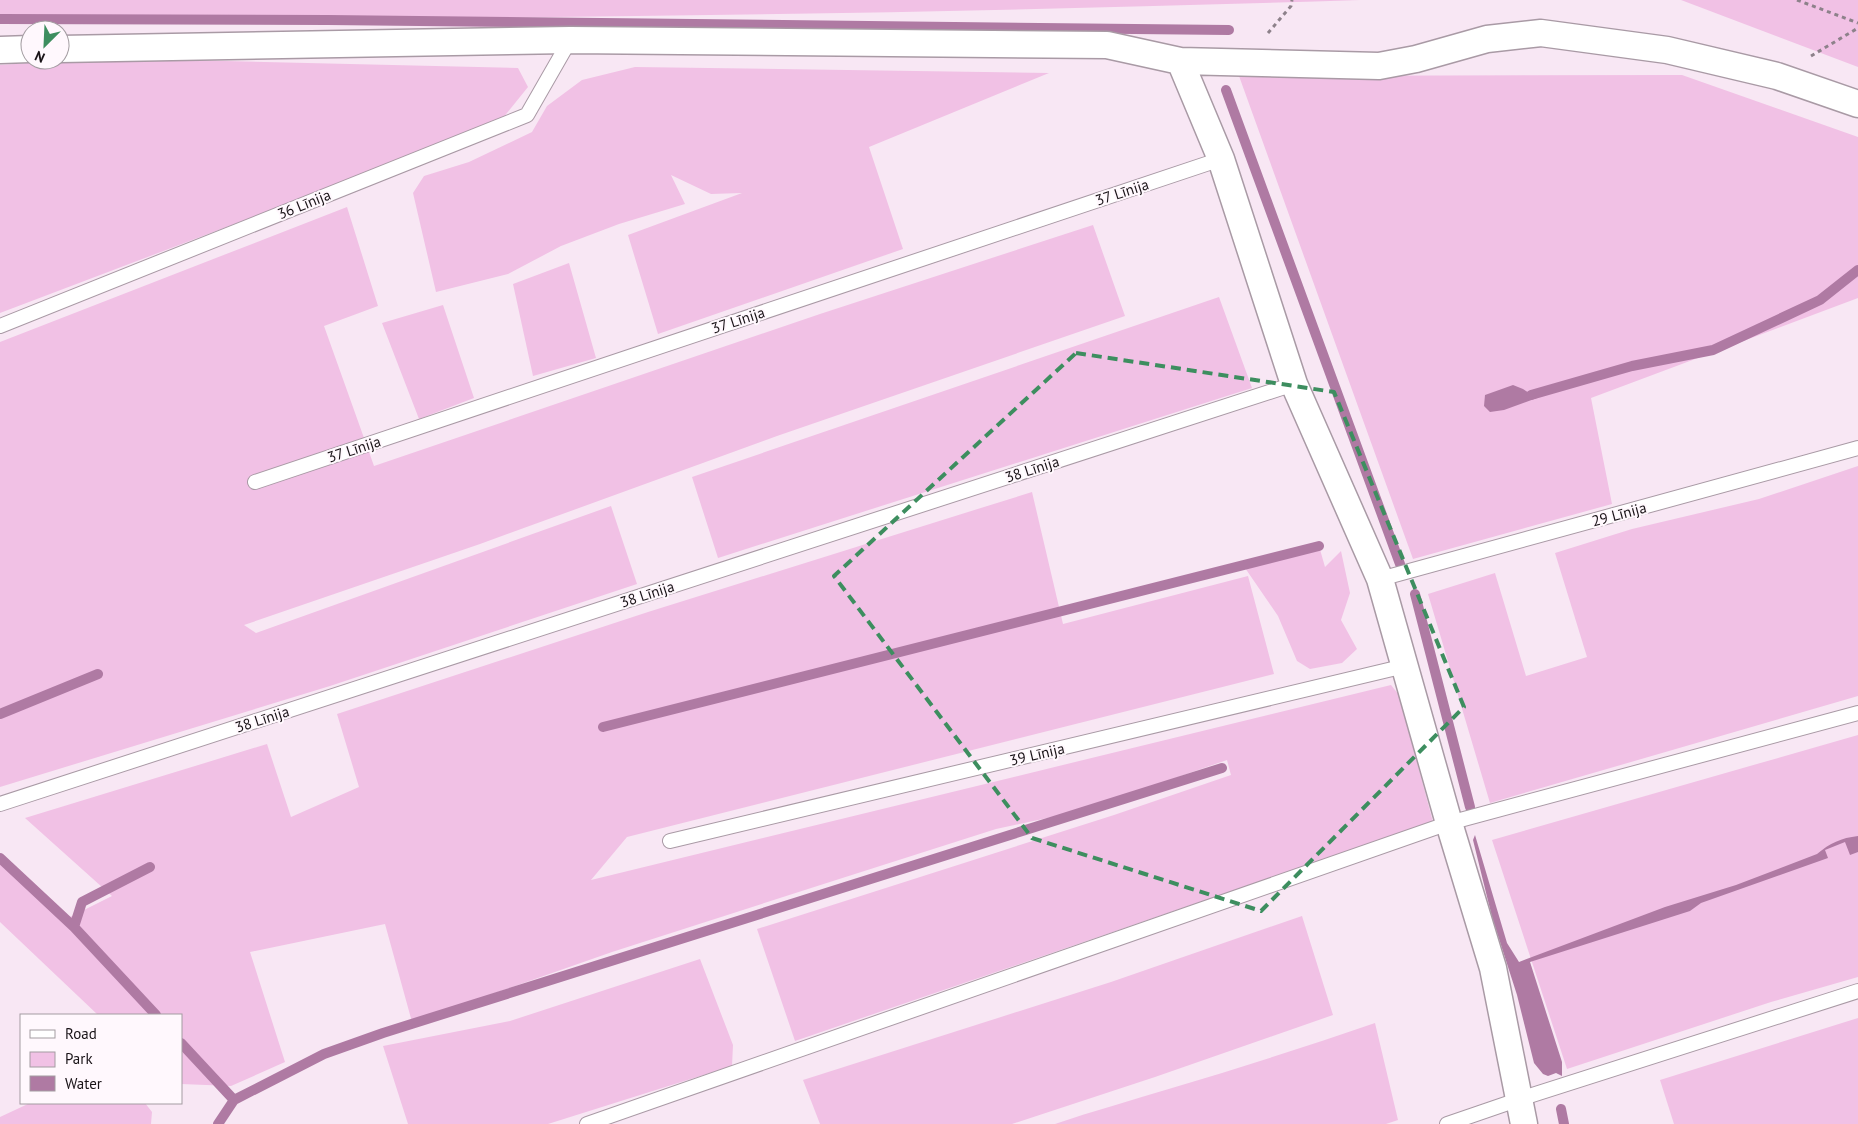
<svg xmlns="http://www.w3.org/2000/svg" width="1858" height="1124" viewBox="0 0 1858 1124" font-family="'PT Sans',sans-serif">
<style>
.green{fill:#f1c1e5}
.water{fill:#af7aa3}
.lines{fill:none;stroke-linecap:round;stroke-linejoin:round}
.stream{stroke:#af7aa3;stroke-width:10}
.service-casing{stroke:#a99aa5;stroke-width:16}
.minor-casing{stroke:#a99aa5;stroke-width:29}
.path{stroke:#8d818a;stroke-width:3;stroke-dasharray:4 4;stroke-linecap:butt}
.service{stroke:#fff;stroke-width:14}
.minor{stroke:#fff;stroke-width:26}
.marked{fill:none;stroke:#3d8e5f;stroke-width:4;stroke-dasharray:10 6;stroke-linejoin:round}
.labels{text-anchor:middle;dominant-baseline:central;stroke-width:4;stroke-linejoin:round;paint-order:stroke}
.street-label{font-size:15px;fill:#191317;stroke:#fff8fd}
</style>
<rect width="100%" height="100%" fill="#f8e7f4"/>
<path class="green" d="M 0,0 L 1360,0 C 907,15 453,20 0,19 Z
M 1681,0 L 1858,0 L 1858,67 Z
M 100,58 L 518,68 L 528,87 L 498,124 L 0,313 L 0,65 Z
M 635,67 L 1049,73 L 869,147 L 903,249 L 658,334 L 628,235 L 742,193 L 711,194 L 671,175 L 685,204 L 619,224 L 561,246 L 508,274 L 436,292 L 413,193 L 424,176 L 469,162 L 532,132 L 547,106 L 582,80 Z
M 1682,75 L 1858,137 L 1858,298 L 1591,398 L 1612,504 L 1413,559 L 1239,76 Z
M 347,207 L 378,306 L 324,326 L 374,466 L 820,314 L 1093,225 L 1125,316 L 777,436 L 480,544 L 244,625 L 256,633 L 611,506 L 637,584 L 330,686 L 0,787 L 0,342 Z
M 569,263 L 596,358 L 533,376 L 513,284 Z
M 1219,297 L 1252,388 L 718,558 L 692,477 Z
M 443,305 L 474,398 L 419,419 L 382,323 Z
M 1858,466 L 1858,696 L 1490,803 L 1428,594 L 1495,573 L 1526,676 L 1587,657 L 1555,553 L 1632,529 L 1759,499 Z
M 1032,492 L 1063,624 L 1248,576 L 1274,674 L 627,837 L 591,880 L 1391,685 L 1399,695 L 1433,822 L 795,1041 L 757,929 L 1114,815 L 1231,775 L 1227,760 L 1080,811 L 996,829 L 833,881 L 612,952 L 412,1022 L 385,924 L 250,952 L 285,1062 L 231,1086 L 181,1084 L 181,1015 L 98,1015 L 0,922 L 0,856 L 64,920 L 112,896 L 25,818 L 267,744 L 291,817 L 359,787 L 337,714 L 648,612 Z
M 1319,546 L 1325,567 L 1341,551 L 1350,593 L 1341,620 L 1357,649 L 1342,663 L 1310,669 L 1297,661 L 1278,616 L 1243,565 Z
M 1858,735 L 1858,977 L 1771,1002 L 1567,1069 L 1492,840 Z
M 1302,916 L 1333,1015 L 1155,1077 L 1012,1124 L 820,1124 L 803,1080 L 1111,982 Z
M 700,959 L 733,1045 L 732,1066 L 548,1124 L 408,1124 L 383,1046 L 510,1021 Z
M 1858,1018 L 1858,1124 L 1674,1124 L 1660,1080 Z
M 1375,1023 L 1398,1120 L 1386,1124 L 1055,1124 C 1093,1111 1133,1100 1172,1088 C 1240,1068 1308,1046 1375,1023 Z
M 30,1103 L 145,1103 L 152,1112 L 151,1124 L 0,1124 L 0,1117 Z"/>
<path class="water" d="M 1513,385 L 1523,389 L 1537,398 L 1504,410 L 1490,412 L 1484,406 L 1485,395 Z
M 1475,835 L 1507,943 L 1519,962 L 1665,907 L 1736,885 L 1817,854 C 1830,843 1841,838 1858,836 L 1858,852 L 1850,855 L 1845,842 L 1825,850 L 1828,858 L 1701,903 L 1690,911 L 1530,962 L 1562,1062 L 1562,1076 L 1556,1073 L 1548,1076 L 1543,1074 L 1534,1063 L 1517,995 L 1492,917 L 1473,840 Z"/>
<g class="lines">
<path class="stream" d="M 0,19 L 328,20 L 1229,30
M 1226,90 L 1400,564
M 1531,395 L 1632,366 L 1713,350 L 1820,300 L 1858,270
M 1415,594 L 1470,807
M 0,714 L 98,674
M 603,727 L 1319,546
M 0,858 L 74,927
M 150,867 L 82,902 L 74,927 L 156,1015
M 181,1043 L 234,1100
M 1561,1109 L 1564,1124
M 218,1124 L 234,1100 L 324,1054 L 383,1033 L 1222,768"/>
<g class="service-casing">
<path id="service" d="M 0,326 L 527,115 L 570,40
M 255,482 L 1221,159
M 1380,579 L 1858,448
M 0,804 L 1294,384
M 670,841 L 1405,666
M 587,1124 L 1449,823 L 1858,713
M 1447,1124 L 1520,1099 L 1858,991"/>
</g>
<g class="minor-casing">
<path id="minor" d="M 60,49 L 570,40 L 1107,45 L 1180,61 L 1379,66 L 1416,59 L 1487,39 L 1541,33 L 1667,50 L 1777,76 L 1858,104
M 0,50 L 30,49
M 1180,61 L 1221,159 L 1294,384 L 1380,579 L 1449,823 L 1493,968 L 1524,1124"/>
</g>
<path class="path" d="M 1797,0 L 1858,23
M 1268,33 L 1291,6 L 1292,0
M 1811,56 L 1858,28"/>
<use href="#service" class="service"/>
<use href="#minor" class="minor"/>
</g>
<path class="marked" d="M 1076,353 L 1334,392 L 1464,707 L 1261,911 L 1032,838 L 834,576 Z"/>
<g class="labels">
<g class="street-label">
<text transform="translate(1122 192) rotate(-18)">37 Līnija</text>
<text transform="translate(304 204) rotate(-22)">36 Līnija</text>
<text transform="translate(738 320) rotate(-18)">37 Līnija</text>
<text transform="translate(354 449) rotate(-18)">37 Līnija</text>
<text transform="translate(1032 469) rotate(-18)">38 Līnija</text>
<text transform="translate(1619 514) rotate(-15)">29 Līnija</text>
<text transform="translate(647 594) rotate(-18)">38 Līnija</text>
<text transform="translate(262 719) rotate(-18)">38 Līnija</text>
<text transform="translate(1037 754) rotate(-13)">39 Līnija</text>
</g>
</g>
<rect x="20" y="1014" width="162" height="90" fill="#fff8fd" stroke="#a39ca1"/>
<rect x="30" y="1030" width="25" height="8" fill="#ffffff" stroke="#a39ca1"/>
<text x="65" y="1039" font-size="15" fill="#191317">Road</text>
<rect x="30" y="1052" width="25" height="15" fill="#f1c1e5" stroke="#a39ca1"/>
<text x="65" y="1064" font-size="15" fill="#191317">Park</text>
<rect x="30" y="1076" width="25" height="15" fill="#af7aa3" stroke="#a39ca1"/>
<text x="65" y="1089" font-size="15" fill="#191317">Water</text>
<g transform="translate(45 45) rotate(204)"><circle r="24" fill="#fff8fd" stroke="#a39ca1"/>
<path d="M0-4L9 19L0 12L-9 19Z" fill="#3d8e5f"/>
<text y="-8" font-size="14" font-weight="bold" text-anchor="middle" fill="#191317">N</text>
</g>
</svg>
